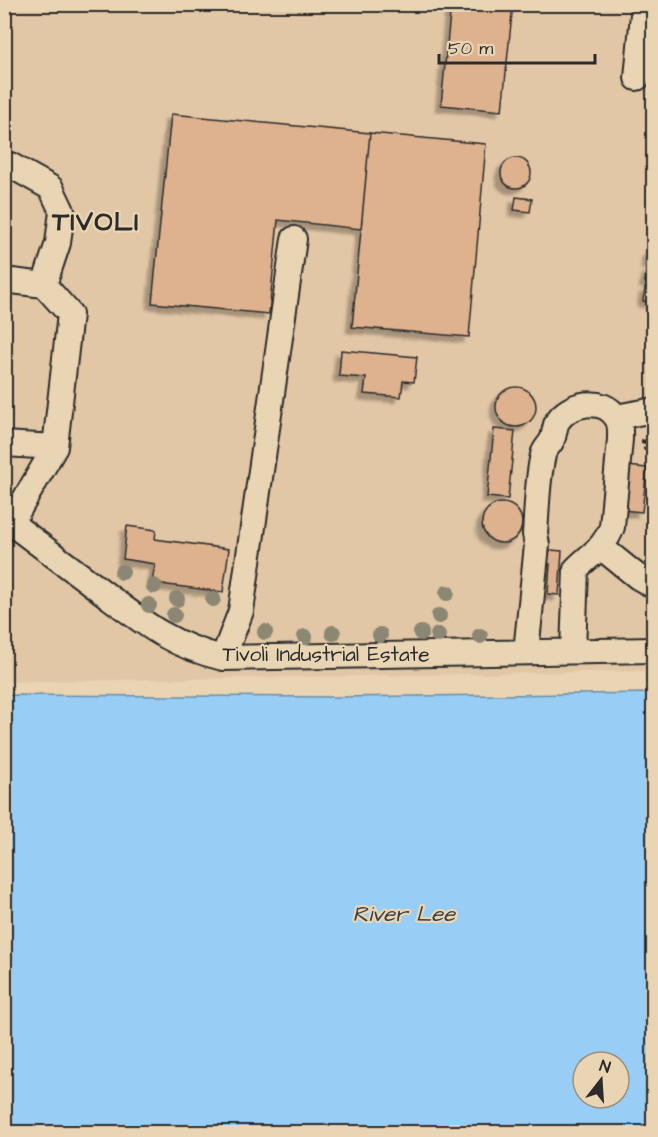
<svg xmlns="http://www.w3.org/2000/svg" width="658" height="1137" viewBox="0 0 658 1137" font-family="'Architects Daughter',sans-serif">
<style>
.built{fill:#e2c7a6}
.water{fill:#98cef6;stroke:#6c8da5;stroke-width:1.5;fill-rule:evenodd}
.building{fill:#deb28f;stroke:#2b2b2b;stroke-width:1.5;filter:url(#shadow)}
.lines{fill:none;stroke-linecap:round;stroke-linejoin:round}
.minor-casing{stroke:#2b2b2b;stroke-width:28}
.path{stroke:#2b2b2b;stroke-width:4;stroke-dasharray:6 4.5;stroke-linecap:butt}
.minor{stroke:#e9d5b3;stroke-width:24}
.tree{fill:#8b8773}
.labels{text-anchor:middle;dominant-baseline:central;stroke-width:4.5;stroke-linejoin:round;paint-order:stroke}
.street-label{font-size:21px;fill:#2b2b2b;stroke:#e9d5b3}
.water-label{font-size:22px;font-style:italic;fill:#3b4349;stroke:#e9d5b3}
.district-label{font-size:27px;font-weight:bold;letter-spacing:1.5px;fill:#2b2b2b;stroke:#e9d5b3}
</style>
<defs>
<filter id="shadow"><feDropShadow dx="-5.5" dy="5.5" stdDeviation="1.5" flood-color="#0004"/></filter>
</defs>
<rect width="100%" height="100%" fill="#e9d5b3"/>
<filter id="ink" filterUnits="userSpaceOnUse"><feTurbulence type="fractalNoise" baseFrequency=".0167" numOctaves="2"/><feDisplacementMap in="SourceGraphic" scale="12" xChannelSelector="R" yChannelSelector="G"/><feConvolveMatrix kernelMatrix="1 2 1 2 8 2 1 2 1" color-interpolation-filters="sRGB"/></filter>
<g filter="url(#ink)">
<path class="built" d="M 4,5 L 653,5 L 653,671 L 5,682 Z"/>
<path class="water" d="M 653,693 L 653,1132 L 5,1132 L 5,695 L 336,697 ZM 583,1062 L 619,1062 L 619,1098 L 583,1098 Z"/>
<path class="building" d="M 451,4 L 513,4 L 502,111 L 441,105 Z
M 171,114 L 370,133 L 361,229 L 278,220 L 269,314 L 152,303 Z
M 370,133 L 486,144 L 469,337 L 352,327 Z
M501 173a15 15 0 1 1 30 0a15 15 0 1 1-30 0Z
M 516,197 L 532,199 L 530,212 L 514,210 Z
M 648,251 L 654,251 L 654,264 L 647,263 Z
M 647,269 L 654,270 L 654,283 L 645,282 Z
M 645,288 L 654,289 L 654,302 L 643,301 Z
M 341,350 L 417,357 L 414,382 L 403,381 L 401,397 L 364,394 L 366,378 L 339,376 Z
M496 407a20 20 0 1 1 40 0a20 20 0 1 1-40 0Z
M 494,429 L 515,431 L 508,499 L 487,497 Z
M 627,466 L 647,468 L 642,512 L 622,510 Z
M482 523a20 20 0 1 1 40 0a20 20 0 1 1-40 0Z
M 127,526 L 156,530 L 155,539 L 229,549 L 223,592 L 152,583 L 155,564 L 123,559 Z
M 551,550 L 562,551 L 559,595 L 548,594 L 550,564 L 547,564 L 548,553 Z"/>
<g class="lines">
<g class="minor-casing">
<path id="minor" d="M 637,78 L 644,4
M 4,164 L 10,165 L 51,188 L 62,211 L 58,243 L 44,285
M 4,280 L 44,285 L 70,314 L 55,447 L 11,523
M 616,417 L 654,410
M 4,444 L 55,447
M 4,521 L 11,523 C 39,544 68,566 96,587 C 140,620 168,645 223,658 L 654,650
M 602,548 L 638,577 L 654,586
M 526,652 L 537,545 L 535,534 C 537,508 537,480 543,455 C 544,449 550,445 552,440 C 555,434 554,428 557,422 C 568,403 603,396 616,417 C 621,423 620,432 620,439 L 612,527 C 605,547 591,554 576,569 L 573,651
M 223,658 L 241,611 L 294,239"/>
</g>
<path class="path" d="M 641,441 L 646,442 L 645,449 L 652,450 L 654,442"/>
<use href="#minor" class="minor"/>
</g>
<g class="tree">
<circle cx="122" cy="572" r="8"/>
<circle cx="154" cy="586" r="8"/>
<circle cx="447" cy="593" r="8"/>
<circle cx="177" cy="599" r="8"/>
<circle cx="213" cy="599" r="8"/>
<circle cx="149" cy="605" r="8"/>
<circle cx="174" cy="615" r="8"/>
<circle cx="439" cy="616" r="8"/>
<circle cx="265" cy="632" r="8"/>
<circle cx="333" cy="633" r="8"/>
<circle cx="421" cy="633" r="8"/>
<circle cx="380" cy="635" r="8"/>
<circle cx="438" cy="635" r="8"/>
<circle cx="480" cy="636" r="8"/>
<circle cx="305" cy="637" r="8"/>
</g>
</g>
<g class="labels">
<g class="street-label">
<text x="326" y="654">Tivoli Industrial Estate</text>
</g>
<g class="water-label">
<text x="404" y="914">River Lee</text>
</g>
<g class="district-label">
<text x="96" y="222">TIVOLI</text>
</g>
</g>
<rect width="658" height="1137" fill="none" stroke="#e9d5b3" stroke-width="24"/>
<rect x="12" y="12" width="634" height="1113" fill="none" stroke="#2b2b2b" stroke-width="2" filter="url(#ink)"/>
<g transform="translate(601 1080) rotate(17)"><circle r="28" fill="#e9d5b3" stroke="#9d917d" stroke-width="1.5"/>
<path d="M0-4.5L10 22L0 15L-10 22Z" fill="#2b2b2b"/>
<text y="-9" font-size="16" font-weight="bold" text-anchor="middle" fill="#2b2b2b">N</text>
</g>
<path d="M439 54v9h156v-9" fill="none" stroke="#2b2b2b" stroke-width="3"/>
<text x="448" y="54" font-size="18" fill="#2b2b2b" stroke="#e9d5b3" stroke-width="4.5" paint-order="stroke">50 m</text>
</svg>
